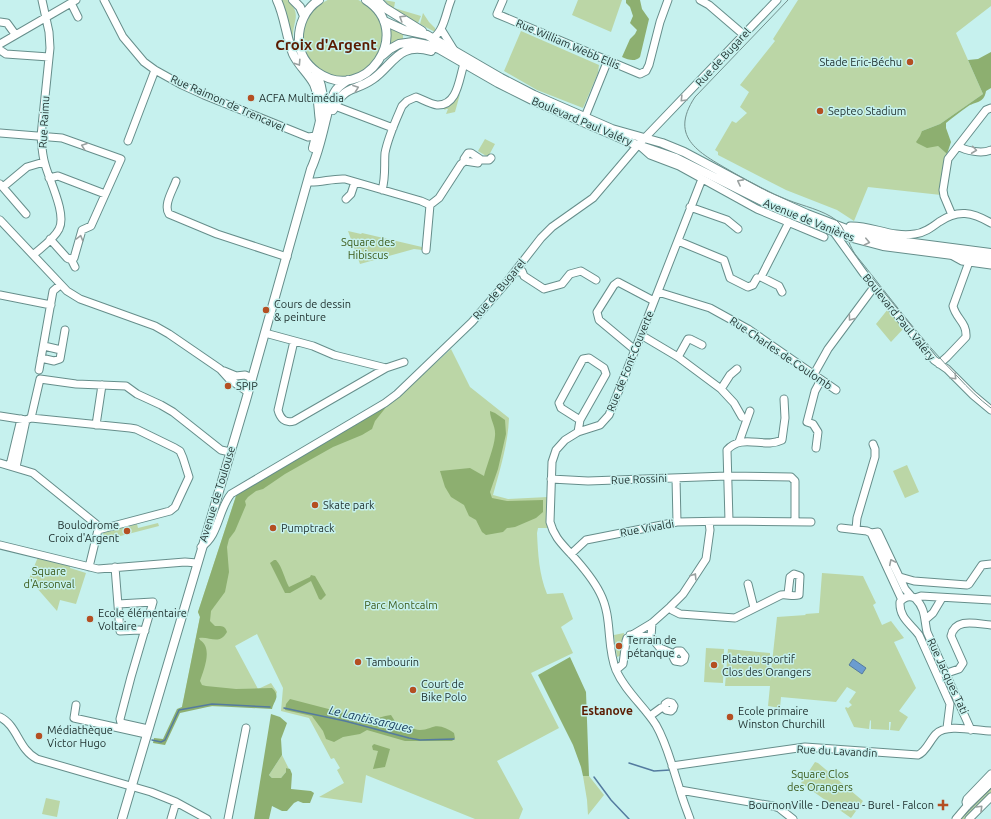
<svg xmlns="http://www.w3.org/2000/svg" width="991" height="819" viewBox="0 0 991 819" font-family="Ubuntu,sans-serif">
<style>
.green{fill:#bbd6a6}
.forest{fill:#8daf70}
.water{fill:#6b9cd0;stroke:#547b9f}
.lines{fill:none;stroke-linecap:round;stroke-linejoin:round}
.stream{stroke:#547b9f;stroke-width:1.5}
.minor-casing{stroke:#668e8b;stroke-width:9}
.major-casing{stroke:#668e8b;stroke-width:10}
.minor{stroke:#fff;stroke-width:7}
.major{stroke:#fff;stroke-width:8}
.tram{stroke:#73918e;stroke-width:1}
.oneway{stroke:#9aa1a0}
.poi-dot{fill:#b44f22;stroke:#c6f1ee;stroke-width:1.5}
.labels{text-anchor:middle;dominant-baseline:central;stroke-width:3;stroke-linejoin:round;paint-order:stroke}
.street-label{font-size:11px;fill:#1e2f2d;stroke:#c6f1ee}
.poi-label{font-size:11px;fill:#1e2f2d;stroke:#c6f1ee;text-anchor:start}
.park-label{font-size:11px;fill:#3b5a19;stroke:#c6f1ee}
.neighbourhood-label{font-size:12px;font-weight:bold;fill:#5a1b00;stroke:#c6f1ee}
.water-label{font-size:12px;font-style:italic;fill:#103456;stroke:#c6f1ee}
.district-label{font-size:15px;font-weight:bold;fill:#5a1b00;stroke:#c6f1ee}
</style>
<rect width="100%" height="100%" fill="#c6f1ee"/>
<path class="green" d="M303 37a40 40 0 1 1 80 0a40 40 0 1 1-80 0Z
M 279,0 L 288,0 C 302,15 293,20 293,36 C 293,45 297,53 299,61 Z
M 384,0 L 395,2 L 394,8 L 421,16 L 418,23 L 393,9 Z
M 578,0 L 622,0 L 611,32 L 572,15 Z
M 798,0 L 991,0 L 991,6 L 956,33 L 983,94 L 940,124 L 922,131 L 947,154 C 942,167 940,181 941,195 L 868,187 L 854,221 L 837,210 L 786,190 L 718,155 L 718,152 L 715,150 L 732,121 L 736,123 L 747,113 L 740,107 L 749,92 L 740,85 L 775,41 L 773,39 Z
M 423,13 L 429,22 L 435,28 L 435,32 L 420,24 Z
M 390,28 L 403,33 L 403,40 L 390,46 Z
M 521,31 L 599,65 L 598,73 L 583,108 L 537,90 L 504,71 Z
M 460,94 L 455,112 L 446,114 L 448,109 L 446,109 L 445,110 L 444,109 L 444,107 L 454,102 Z
M 485,139 L 495,144 L 488,157 L 478,151 Z
M 348,231 L 361,234 L 362,233 L 422,247 L 422,250 L 414,249 L 360,264 Z
M 888,309 L 904,328 L 891,342 L 876,324 Z
M 451,349 L 470,387 L 509,418 C 508,444 500,469 493,495 L 508,499 L 548,497 L 547,528 L 538,528 L 537,533 C 538,554 539,574 547,594 L 563,593 L 573,619 L 561,627 L 573,653 L 531,673 L 559,728 L 497,761 L 523,809 L 519,819 L 475,819 L 366,775 L 362,803 L 319,797 L 344,783 L 337,770 L 340,768 L 334,758 L 331,759 L 309,718 L 281,711 L 283,688 L 257,634 L 235,646 L 258,689 L 271,683 L 277,692 L 273,705 L 182,707 L 200,617 L 198,612 L 237,493 L 380,411 L 398,397 Z
M 907,465 L 919,492 L 905,498 L 893,471 Z
M 158,523 L 159,526 L 105,540 L 103,533 L 137,524 L 138,528 Z
M 38,557 L 70,566 L 70,568 L 86,573 L 76,604 L 60,600 L 57,611 L 29,579 Z
M 822,573 L 863,576 L 876,603 L 873,605 L 882,625 L 891,621 L 904,638 L 894,642 L 916,688 L 899,711 L 908,717 L 899,731 L 890,730 L 891,722 L 889,722 L 889,730 L 871,729 L 871,721 L 870,720 L 869,729 L 854,727 L 845,708 L 846,707 L 848,708 L 852,705 L 849,702 L 856,692 L 847,687 L 836,702 L 781,697 L 780,708 L 768,706 L 770,686 L 725,686 L 728,649 L 770,653 L 770,681 L 777,617 L 806,615 L 805,614 L 819,613 Z
M 624,633 L 622,655 L 617,657 L 614,635 Z
M 706,648 L 724,649 L 723,683 L 704,682 Z
M 282,755 L 289,769 L 286,768 L 286,772 L 281,778 L 272,778 L 269,775 Z
M 815,762 L 818,763 L 863,801 L 851,818 L 801,783 Z
M 583,776 L 589,776 L 604,795 L 588,815 L 587,800 Z
M 991,785 L 991,794 L 967,819 L 962,819 L 959,817 Z
M 46,798 L 60,801 L 57,817 L 42,814 Z"/>
<path class="forest" d="M 626,0 L 640,0 L 642,9 L 649,19 L 640,57 C 635,62 629,60 622,57 L 630,39 L 635,34 L 637,30 L 630,23 L 633,16 L 630,7 L 626,3 Z
M 991,52 L 991,88 L 986,91 C 984,104 975,101 967,107 C 960,112 953,117 946,123 L 946,128 L 951,142 L 947,154 L 938,146 L 927,148 L 917,143 L 916,142 L 920,136 L 922,131 L 940,124 L 983,94 L 968,60 L 978,59 Z
M 387,406 L 375,421 L 372,429 L 362,435 L 333,447 L 285,474 L 263,489 L 256,491 L 248,497 L 245,501 L 246,505 L 235,531 L 229,539 L 227,547 L 229,572 L 225,592 L 211,611 L 210,621 L 215,626 C 221,626 225,625 227,632 C 219,646 210,636 199,638 L 200,640 C 213,648 204,669 200,681 L 202,685 L 206,686 L 236,689 L 272,688 C 281,697 274,700 272,709 L 212,706 L 180,713 L 165,745 L 153,743 L 154,738 L 163,739 L 177,709 L 182,707 L 200,617 L 198,612 L 237,493 Z
M 490,411 L 495,413 L 505,420 L 506,434 L 498,469 L 490,492 L 492,498 L 507,501 L 543,500 L 543,512 L 536,518 L 515,527 L 507,528 L 503,532 L 486,535 L 482,532 L 476,520 L 469,516 L 464,505 L 451,497 L 445,487 L 440,471 L 470,468 L 484,476 C 487,464 494,448 495,436 C 496,426 490,420 490,411 Z
M 274,560 L 276,560 C 283,568 284,578 289,587 L 310,577 L 311,575 L 315,576 L 326,595 L 321,600 L 319,599 L 311,581 L 290,593 L 285,593 L 270,563 Z
M 570,657 L 586,692 L 589,776 L 583,776 L 581,767 L 573,745 L 538,675 Z
M 290,699 L 367,719 C 375,720 382,716 391,715 L 398,726 C 410,725 412,730 420,730 C 424,730 426,729 430,728 C 439,724 446,728 454,733 L 455,738 L 452,741 L 405,741 L 367,730 L 360,734 L 343,737 L 334,742 L 326,739 L 323,731 L 312,716 L 285,710 L 286,704 Z
M 271,714 L 280,717 L 287,723 L 281,739 L 282,755 L 269,775 L 272,778 L 281,778 L 286,772 L 286,768 L 290,769 L 292,774 L 291,789 L 311,791 L 314,793 L 310,803 L 303,803 L 298,801 L 294,803 L 287,811 L 282,811 L 272,806 L 269,819 L 254,819 Z
M 374,744 L 390,749 L 385,767 L 373,769 L 378,751 L 373,750 L 372,746 Z"/>
<path class="water" d="M 853,659 L 866,668 L 862,674 L 849,665 Z"/>
<g class="lines">
<path class="stream" d="M 284,708 L 345,721 L 409,738 L 420,740 L 454,739
M 152,740 L 161,742 L 165,740 L 179,710 L 212,704 L 270,707
M 629,763 L 654,771 L 670,770
M 594,777 L 611,800 L 629,819"/>
<g class="minor-casing">
<path id="minor" d="M 104,0 L 123,37 L 144,62 L 155,70 L 182,85 L 204,95 L 308,137 L 316,136
M 503,0 L 497,14 L 640,74 L 646,71 L 649,65 L 660,22 L 668,0
M 700,0 L 709,5 L 744,35
M 71,3 L 78,17
M 0,22 L 7,23 L 15,34
M 441,29 L 454,50
M 433,38 C 444,31 446,12 451,0
M 0,44 L 76,0
M 0,50 L 6,54 L 49,57
M 335,106 L 393,128
M 585,117 L 608,60
M 0,133 L 62,138 L 121,159 L 91,226 L 82,230 L 74,258 L 69,259 L 67,258 L 50,239
M 128,141 L 155,70
M 958,146 C 966,151 982,154 991,150
M 641,147 L 650,155 L 679,166 L 757,209 L 824,237
M 480,160 L 489,160 L 491,158
M 49,178 L 58,176 L 105,194
M 176,181 C 173,190 163,205 169,214 L 217,234 L 287,257
M 308,182 C 320,183 333,178 345,179 L 421,201 L 430,205
M 0,184 L 26,214
M 3,187 L 27,167 L 44,162
M 382,190 C 386,176 384,166 385,153 C 388,137 396,120 402,106 L 407,101 L 416,97 C 422,99 430,104 437,105 C 458,106 459,78 464,64
M 346,199 L 351,194 L 355,182
M 430,205 L 439,198 L 461,164 L 465,161 L 464,159 L 468,153 L 471,153 L 480,159 L 478,163 L 465,161
M 690,207 L 727,220 L 738,229
M 952,215 L 944,196 L 943,190 L 948,159 L 986,110 L 991,108
M 0,220 L 67,291 L 80,299 L 155,326 L 169,334 L 220,369 L 229,379 L 248,392
M 849,230 L 850,226 C 871,225 892,238 915,234 C 924,233 931,228 939,222 C 958,209 972,212 991,223
M 833,231 L 864,274 L 934,360 L 947,369 L 973,395 L 991,410
M 678,241 L 724,260 L 730,278 L 748,287 L 753,285 L 757,278
M 426,250 L 430,205
M 33,255 C 42,247 54,239 59,229 C 67,214 49,180 45,164 C 42,155 42,146 41,136 L 50,48 L 49,32 L 42,0
M 953,256 L 962,261 L 991,265
M 71,259 L 75,267
M 517,269 L 519,272 L 522,271 L 524,276 L 544,289 L 562,284 L 570,274 L 581,271 L 596,280
M 658,292 L 710,308 L 748,329 L 836,390
M 782,292 L 779,286 L 761,277 L 789,222
M 0,295 L 51,305
M 265,333 L 313,346 L 334,355 L 386,368
M 641,335 L 678,357 L 721,389 L 734,403 L 742,417
M 294,341 L 278,410 C 280,418 285,424 294,421 L 386,368 L 404,362
M 44,346 L 61,350
M 635,350 L 599,320 L 597,312 L 614,285 L 618,282 L 654,301
M 678,357 L 688,339 L 690,339 L 702,345
M 41,358 L 54,361 L 60,359 L 65,330
M 939,364 L 947,357 L 966,337 C 967,322 956,319 953,306 L 969,262
M 39,370 L 53,291 L 60,285
M 224,371 L 236,376 L 245,375 L 252,378
M 814,374 L 828,349 L 874,287
M 721,389 L 730,375 L 737,369
M 0,416 L 26,420 L 31,418 L 130,428 L 136,429 L 175,448 L 180,451 L 183,458 L 189,477 L 175,507 L 170,511 L 98,530 L 89,567
M 31,418 L 40,379 L 76,384 L 126,386 L 137,394 L 161,405 L 173,412 L 221,450 L 230,452
M 96,425 L 102,385
M 578,432 L 580,420 L 606,374 L 604,368 L 589,358 L 583,359 L 559,403 L 561,408 L 580,420
M 739,442 L 750,411
M 816,448 L 818,432 L 813,424 L 807,422 L 815,391 L 821,380
M 0,463 L 33,473 L 96,524 L 98,530
M 10,465 L 21,419
M 16,467 L 26,420
M 676,478 L 677,522
M 551,479 L 588,481 L 727,476 L 791,477 L 795,481 L 795,522
M 729,521 L 727,450 C 742,433 764,449 782,440 L 785,418 L 784,399
M 841,528 L 867,531 L 871,533 L 878,532 L 905,589 L 911,596
M 856,529 L 857,518 L 875,457 L 875,449 L 873,444
M 871,533 L 902,600
M 0,545 L 98,569 L 185,562 L 197,563
M 201,547 C 219,536 218,510 231,494 L 385,403 L 397,394 L 472,322 L 506,283 L 541,238 L 552,227 L 593,198 L 638,145 L 777,0
M 571,554 L 586,540 L 677,522 L 729,521 L 811,522
M 115,567 L 120,631 L 139,630 L 145,631
M 900,577 L 914,581 L 967,585 L 969,584 L 982,565 L 991,564
M 748,584 L 754,608
M 915,598 L 921,596 L 991,600
M 118,604 L 153,602 L 131,677 L 120,719 L 121,723 L 148,729
M 670,607 L 672,610 L 680,614 L 735,618 L 781,595 C 788,594 792,597 799,595 L 800,576 L 794,574 L 790,577 L 788,594
M 926,619 L 933,613 L 942,598
M 652,623 L 651,637 L 660,648 L 674,654 L 677,651 L 681,651 L 685,656 L 684,660 L 681,662 L 675,661 L 673,657 L 674,654
M 630,635 L 651,637
M 616,670 L 623,664 L 626,641 L 627,638 L 652,623 L 670,607 L 683,594 L 706,559 L 710,530 L 709,522
M 944,674 L 959,669 L 963,663 L 951,636 C 955,617 977,624 991,625
M 76,705 L 74,718 L 146,734
M 650,716 L 661,708 L 665,707 L 665,704 L 668,702 L 672,703 L 674,706 L 673,709 L 671,711 L 666,710 L 665,707
M 0,717 C 18,726 18,749 37,759 L 151,792 L 176,802 L 207,819
M 947,728 L 950,704 L 919,635 C 911,624 899,618 900,602 C 904,597 909,595 915,598 C 926,609 924,619 927,632 L 971,730
M 672,766 L 805,747 L 918,755 C 926,752 930,740 936,734 C 946,723 977,731 991,731
M 680,790 L 773,806 L 779,808 L 793,819
M 967,806 L 966,802 L 967,799 L 991,774
M 171,819 L 176,802
M 228,819 L 246,728
M 690,819 C 686,808 682,798 679,787 C 672,766 667,744 656,725 C 644,706 625,691 616,670 C 606,646 613,618 600,593 C 593,579 582,566 571,554 C 562,544 554,537 550,522 L 552,462 L 556,450 L 565,440 L 578,432 L 600,425 L 609,415 L 635,350 L 702,179
M 956,819 L 967,806 L 991,783
M 969,819 L 991,797"/>
</g>
<g class="major-casing">
<path id="major" d="M 277,0 C 285,17 286,36 293,54 C 298,65 308,73 314,84 C 319,95 318,110 320,121
M 293,0 L 300,7 L 304,16
M 319,0 C 305,9 298,25 299,42 C 300,54 307,65 317,72 C 365,106 416,32 366,0
M 377,0 L 385,8 L 422,31
M 384,21 L 404,30 L 427,35 L 501,78 L 534,95 L 612,129 L 662,143 L 684,152 L 767,196 L 807,214 L 849,230 L 882,238 L 906,242 L 991,253
M 383,55 L 390,49 L 399,44 L 413,42 L 428,45 L 439,49 L 498,83 L 532,100 L 629,142 L 676,158 L 776,208 L 845,236 L 883,246 L 991,260
M 333,110 C 345,84 353,93 373,79 C 393,65 399,41 431,51
M 313,148 C 320,120 330,98 315,71
M 122,819 L 246,400 L 311,169 C 318,154 322,136 326,119 C 329,109 330,98 336,90 C 339,86 344,83 348,80"/>
</g>
<use href="#minor" class="minor"/>
<use href="#major" class="major"/>
<path class="tram" d="M 788,0 L 695,97 C 667,139 702,154 734,173 C 752,183 770,193 788,200 C 803,206 823,210 836,220 C 845,227 848,244 855,254 C 889,296 920,339 958,377 C 968,388 979,399 991,408
M 961,819 L 991,788"/>
</g>
<defs><path id="oneway-chevron" d="M-2-3.5L2.5 0L-2 3.5" fill="none" stroke-width="1.6" stroke-linecap="round" stroke-linejoin="round"/></defs>
<g class="oneway">
<use href="#oneway-chevron" transform="translate(402 18) rotate(-148)"/>
<use href="#oneway-chevron" transform="translate(298 63) rotate(57)"/>
<use href="#oneway-chevron" transform="translate(356 88) rotate(-20)"/>
<use href="#oneway-chevron" transform="translate(683 99) rotate(134)"/>
<use href="#oneway-chevron" transform="translate(84 146) rotate(-160)"/>
<use href="#oneway-chevron" transform="translate(974 150) rotate(7)"/>
<use href="#oneway-chevron" transform="translate(740 182) rotate(-152)"/>
<use href="#oneway-chevron" transform="translate(80 238) rotate(-75)"/>
<use href="#oneway-chevron" transform="translate(867 242) rotate(13)"/>
<use href="#oneway-chevron" transform="translate(851 318) rotate(126)"/>
<use href="#oneway-chevron" transform="translate(954 377) rotate(46)"/>
<use href="#oneway-chevron" transform="translate(892 562) rotate(-116)"/>
<use href="#oneway-chevron" transform="translate(694 576) rotate(-57)"/>
<use href="#oneway-chevron" transform="translate(980 808) rotate(-45)"/>
</g>
<g class="poi-dot">
<circle cx="910" cy="62" r="4"/>
<circle cx="251" cy="98" r="4"/>
<circle cx="820" cy="111" r="4"/>
<circle cx="266" cy="310" r="4"/>
<circle cx="228" cy="386" r="4"/>
<circle cx="315" cy="505" r="4"/>
<circle cx="273" cy="528" r="4"/>
<circle cx="127" cy="531" r="4"/>
<circle cx="90" cy="619" r="4"/>
<circle cx="619" cy="646" r="4"/>
<circle cx="358" cy="662" r="4"/>
<circle cx="714" cy="665" r="4"/>
<circle cx="413" cy="690" r="4"/>
<circle cx="730" cy="717" r="4"/>
<circle cx="39" cy="736" r="4"/>
<path d="M941 799h4v4h4v4h-4v4h-4v-4h-4v-4h4z"/>
</g>
<g class="labels">
<g class="street-label">
<text transform="translate(568 44) rotate(23)">Rue William Webb Ellis</text>
<text transform="translate(723 57) rotate(-47)">Rue de Bugarel</text>
<text transform="translate(228 103) rotate(24)">Rue Raimon de Trencavel</text>
<text transform="translate(582 121) rotate(23)">Boulevard Paul Valéry</text>
<text transform="translate(44 122) rotate(-87)">Rue Raimu</text>
<text transform="translate(809 220) rotate(22)">Avenue de Vanières</text>
<text transform="translate(499 289) rotate(-50)">Rue de Bugarel</text>
<text transform="translate(899 317) rotate(51)">Boulevard Paul Valéry</text>
<text transform="translate(781 353) rotate(34)">Rue Charles de Coulomb</text>
<text transform="translate(630 361) rotate(-68)">Rue de Font-Couverte</text>
<text transform="translate(639 479) rotate(-2)">Rue Rossini</text>
<text transform="translate(217 494) rotate(-73)">Avenue de Toulouse</text>
<text transform="translate(647 528) rotate(-10)">Rue Vivaldi</text>
<text transform="translate(948 676) rotate(65)">Rue Jacques Tati</text>
<text transform="translate(837 751) rotate(3)">Rue du Lavandin</text>
</g>
<g class="poi-label">
<text x="902" y="62" text-anchor="end">Stade Eric-Béchu</text>
<text x="259" y="98">ACFA Multimédia</text>
<text x="828" y="111">Septeo Stadium</text>
<text x="274" y="304">Cours de dessin<tspan x="274" dy="13">&amp; peinture</tspan></text>
<text x="236" y="386">SPIP</text>
<text x="323" y="505">Skate park</text>
<text x="119" y="525" text-anchor="end">Boulodrome<tspan x="119" dy="13">Croix d'Argent</tspan></text>
<text x="281" y="528">Pumptrack</text>
<text x="98" y="613">Ecole élémentaire<tspan x="98" dy="13">Voltaire</tspan></text>
<text x="627" y="640">Terrain de<tspan x="627" dy="13">pétanque</tspan></text>
<text x="722" y="659">Plateau sportif<tspan x="722" dy="13">Clos des Orangers</tspan></text>
<text x="366" y="662">Tambourin</text>
<text x="421" y="684">Court de<tspan x="421" dy="13">Bike Polo</tspan></text>
<text x="738" y="711">Ecole primaire<tspan x="738" dy="13">Winston Churchill</tspan></text>
<text x="47" y="730">Médiathèque<tspan x="47" dy="13">Victor Hugo</tspan></text>
<text x="934" y="805" text-anchor="end">BournonVille - Deneau - Burel - Falcon</text>
</g>
<g class="park-label">
<text x="368" y="242">Square des<tspan x="368" dy="13">Hibiscus</tspan></text>
<text x="49" y="571">Square<tspan x="49" dy="13">d'Arsonval</tspan></text>
<text x="401" y="605">Parc Montcalm</text>
<text x="820" y="774">Square Clos<tspan x="820" dy="13">des Orangers</tspan></text>
</g>
<g class="neighbourhood-label">
<text x="607" y="710">Estanove</text>
</g>
<g class="water-label">
<text transform="translate(371 719) rotate(13)">Le Lantissargues</text>
</g>
<g class="district-label">
<text x="326" y="44">Croix d'Argent</text>
</g>
</g>
</svg>
